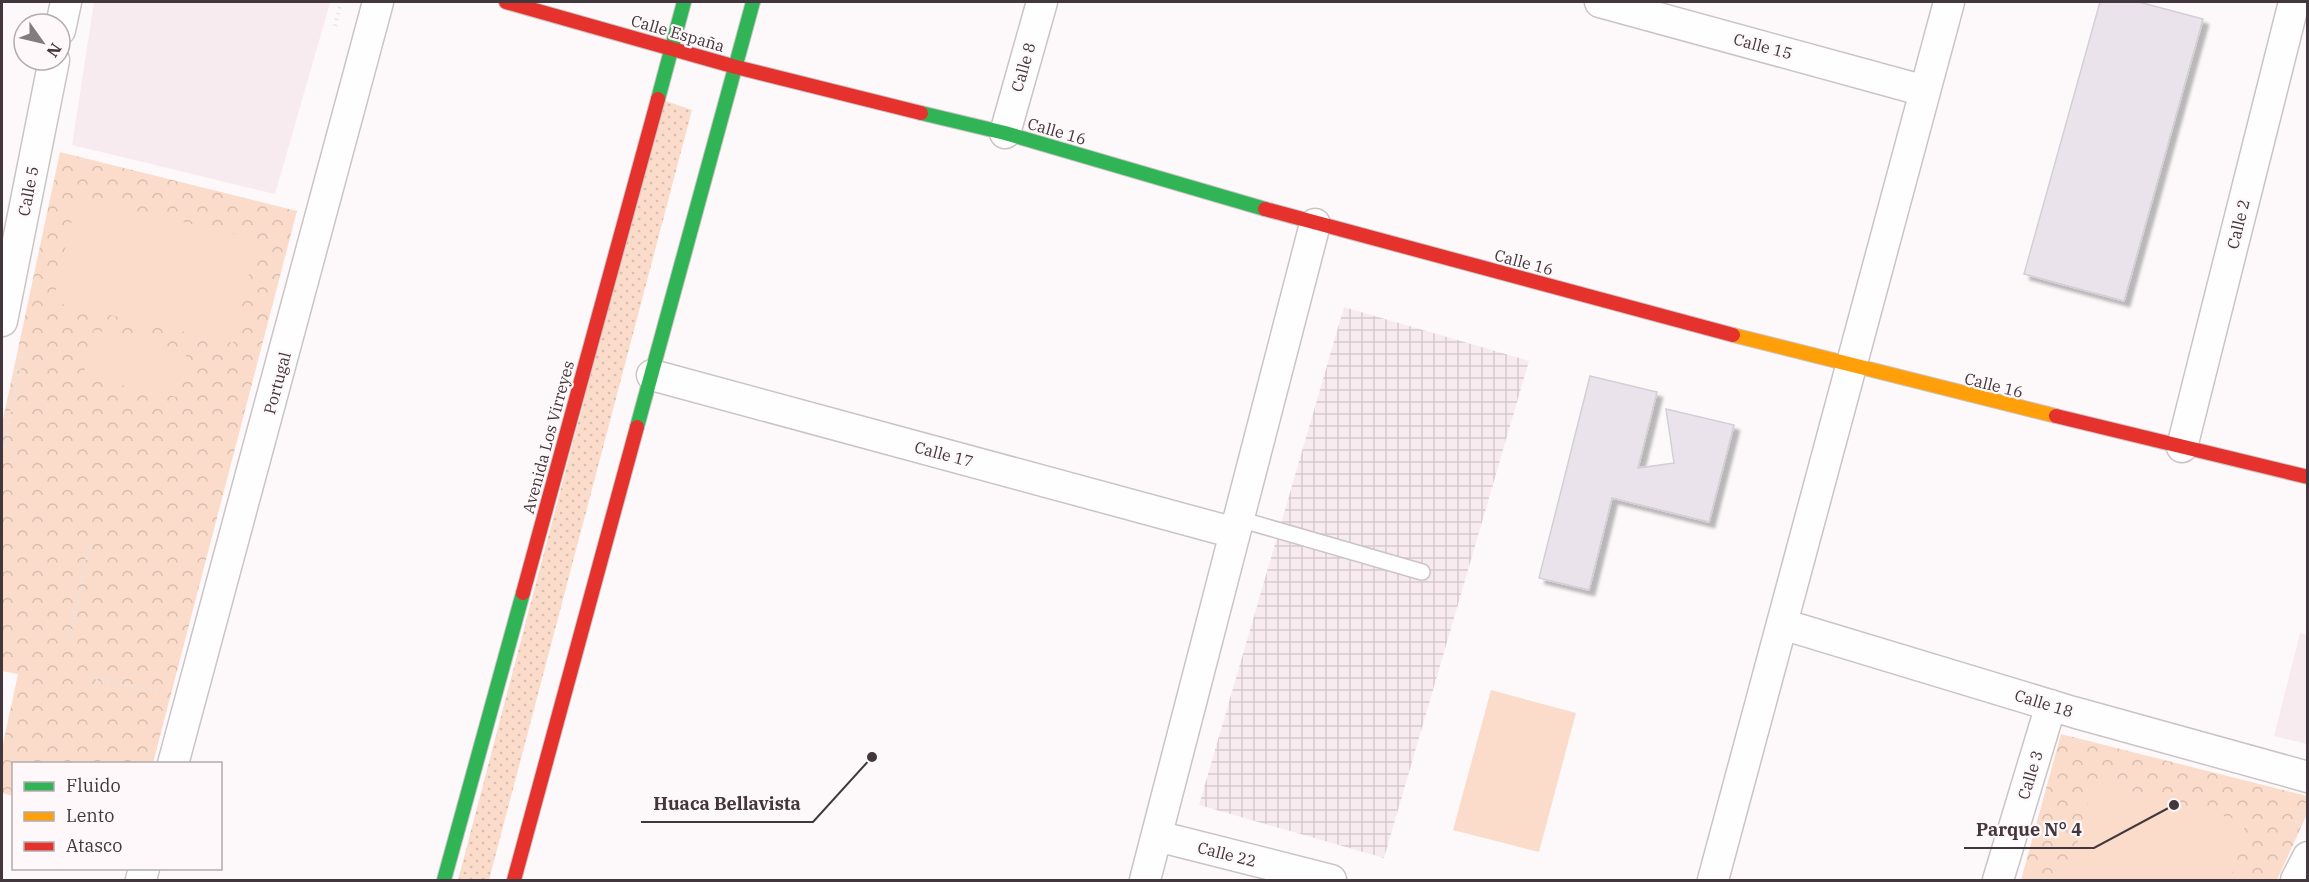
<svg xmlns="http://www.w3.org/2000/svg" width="2309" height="882" viewBox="0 0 2309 882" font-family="'IBM Plex Serif',serif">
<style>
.built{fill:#f8ebf0}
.industrial{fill:url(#industrial-grid)}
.grass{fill:url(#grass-dots)}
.forest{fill:url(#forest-crowns)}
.pitch{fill:#fbdcca}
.building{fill:#eae3ec;stroke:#d4cfd4;stroke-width:1.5;filter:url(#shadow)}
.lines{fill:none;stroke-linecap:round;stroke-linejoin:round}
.lane-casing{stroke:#cbc4c7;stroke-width:18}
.street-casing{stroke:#cbc4c7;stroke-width:33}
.fast-casing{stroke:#cbc4c7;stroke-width:16}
.slow-casing{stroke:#cbc4c7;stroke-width:16}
.jam-casing{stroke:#cbc4c7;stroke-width:16}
.path{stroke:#e6e5e6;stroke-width:4;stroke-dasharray:1.5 4.5;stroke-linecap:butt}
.lane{stroke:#fffefe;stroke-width:15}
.street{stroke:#fffefe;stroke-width:30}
.fast{stroke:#30b455;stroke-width:14}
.slow{stroke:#ff9f0a;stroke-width:14}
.jam{stroke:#e5322d;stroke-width:14}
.labels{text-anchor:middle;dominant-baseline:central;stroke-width:4.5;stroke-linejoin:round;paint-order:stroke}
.street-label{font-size:16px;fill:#42373c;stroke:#fef8fa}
.leader{fill:none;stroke:#42373c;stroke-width:2}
.callout-dot{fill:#42373c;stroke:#fef8fa;stroke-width:2}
.callout-label{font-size:18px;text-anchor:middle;font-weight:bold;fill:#42373c;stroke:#fef8fa;stroke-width:4.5;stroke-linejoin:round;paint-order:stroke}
</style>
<defs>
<pattern id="industrial-grid" width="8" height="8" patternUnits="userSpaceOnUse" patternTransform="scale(1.5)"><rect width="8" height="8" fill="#f8ebf0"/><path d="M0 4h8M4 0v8" fill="none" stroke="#d6cacf"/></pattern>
<pattern id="grass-dots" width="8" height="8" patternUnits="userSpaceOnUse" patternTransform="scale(1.5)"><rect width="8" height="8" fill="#fbdcca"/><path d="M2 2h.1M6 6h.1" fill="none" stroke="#d8bdae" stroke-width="1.8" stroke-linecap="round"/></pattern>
<pattern id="forest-crowns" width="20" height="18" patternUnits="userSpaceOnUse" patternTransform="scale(1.5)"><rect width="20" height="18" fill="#fbdcca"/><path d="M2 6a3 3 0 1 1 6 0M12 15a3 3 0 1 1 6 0" fill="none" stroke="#d8bdae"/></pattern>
<filter id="shadow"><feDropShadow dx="5.5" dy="5.5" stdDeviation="1.5" flood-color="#0004"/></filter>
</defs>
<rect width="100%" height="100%" fill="#fdf9fb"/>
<path class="built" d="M 94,2 L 330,3 L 275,194 L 72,145 Z
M 2300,633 L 2307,635 L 2307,744 L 2274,736 Z"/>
<path class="industrial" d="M 1344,307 L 1529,361 L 1384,858 L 1199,805 Z"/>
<path class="grass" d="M 663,100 L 692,110 L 489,880 L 458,880 Z"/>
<path class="forest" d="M 60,152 L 297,211 L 153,763 L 14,764 L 13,796 L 2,793 L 2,748 L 18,674 L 2,671 L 2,424 Z
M 2061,734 L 2307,796 L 2307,814 L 2277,880 L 2021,880 Z"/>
<path class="pitch" d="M 77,198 L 257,239 L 233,343 L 53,302 Z
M 94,330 L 187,351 L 177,397 L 83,377 Z
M 1491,690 L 1576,713 L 1539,852 L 1453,830 Z
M 2094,781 L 2246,822 L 2230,880 L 2099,880 L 2069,873 Z"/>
<path class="building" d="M 2100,2 L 2139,2 L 2203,19 L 2124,301 L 2024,274 Z
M 1590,376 L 1657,392 L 1638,468 L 1674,463 L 1666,409 L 1734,425 L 1709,522 L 1612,498 L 1589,590 L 1539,578 Z"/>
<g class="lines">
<g class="lane-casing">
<path id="lane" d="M 1239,519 L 1422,572"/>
</g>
<g class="street-casing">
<path id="street" d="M 1600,2 L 1925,91
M 60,30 L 66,2
M 1005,133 L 1042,2
M 2,321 L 54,60
M 652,375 L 1235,533
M 2182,447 L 2294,2
M 1782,624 L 2073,712 L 2308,777
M 173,764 L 378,2
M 1157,836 L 1331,880
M 141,880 L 144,868
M 1145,880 L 1315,224
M 1713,880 L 1949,2
M 1998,880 L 2051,705
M 2296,880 L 2308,857"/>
</g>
<g class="fast-casing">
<path id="fast" d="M 658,99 L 684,2
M 921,113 L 1005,133 L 1265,209
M 637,427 L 753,2
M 444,880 L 523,593"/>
</g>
<g class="slow-casing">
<path id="slow" d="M 1733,335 L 2056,416"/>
</g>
<g class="jam-casing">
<path id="jam" d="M 506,2 L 736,67 L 921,113
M 1265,209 L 1733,335
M 2056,416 L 2308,477
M 523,593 L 658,99
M 514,880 L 637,427"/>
</g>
<path class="path" d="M 335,26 L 341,2
M 2,459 L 24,347
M 69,636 L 91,543
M 90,679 L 160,691
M 2294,828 L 2303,807
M 2033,878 L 2054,880"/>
<use href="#lane" class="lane"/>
<use href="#street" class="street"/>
<use href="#fast" class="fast"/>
<use href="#slow" class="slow"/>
<use href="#jam" class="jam"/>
</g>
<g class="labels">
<g class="street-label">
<text transform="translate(678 33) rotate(16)">Calle España</text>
<text transform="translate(1763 46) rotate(15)">Calle 15</text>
<text transform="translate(1023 67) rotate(-74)">Calle 8</text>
<text transform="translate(1057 131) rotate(16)">Calle 16</text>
<text transform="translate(28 191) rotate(-79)">Calle 5</text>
<text transform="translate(2238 224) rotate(-76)">Calle 2</text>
<text transform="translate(1524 262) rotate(15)">Calle 16</text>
<text transform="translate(277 383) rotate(-75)">Portugal</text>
<text transform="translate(1994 385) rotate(14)">Calle 16</text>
<text transform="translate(548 437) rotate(-75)">Avenida Los Virreyes</text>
<text transform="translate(944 454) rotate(15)">Calle 17</text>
<text transform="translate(2044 703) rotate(17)">Calle 18</text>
<text transform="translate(2030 775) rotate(-73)">Calle 3</text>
<text transform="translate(1227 854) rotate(14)">Calle 22</text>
</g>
</g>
<path class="leader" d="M872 757L813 822H641M2174 805L2094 848H1964"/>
<g class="callout-dot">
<circle cx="872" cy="757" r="6"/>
<circle cx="2174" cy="805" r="6"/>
</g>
<g class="callout-label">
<text x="727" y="810">Huaca Bellavista</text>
<text x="2029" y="836">Parque N° 4</text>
</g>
<rect width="2309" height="882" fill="none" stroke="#42373c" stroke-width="6"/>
<rect x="12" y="762" width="210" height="108" fill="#fef8fa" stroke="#b3abae" stroke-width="1.5"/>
<rect x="24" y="782" width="30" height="9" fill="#30b455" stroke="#b3abae" stroke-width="1.5"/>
<text x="66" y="792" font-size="18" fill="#42373c">Fluido</text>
<rect x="24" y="812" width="30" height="9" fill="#ff9f0a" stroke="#b3abae" stroke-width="1.5"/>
<text x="66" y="822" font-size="18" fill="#42373c">Lento</text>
<rect x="24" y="842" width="30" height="9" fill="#e5322d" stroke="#b3abae" stroke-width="1.5"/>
<text x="66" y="852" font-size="18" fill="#42373c">Atasco</text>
<g transform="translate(42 42) rotate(124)"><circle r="28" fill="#fef8fa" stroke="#b3abae" stroke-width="1.5"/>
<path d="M0-4.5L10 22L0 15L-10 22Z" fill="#837b7f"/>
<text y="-9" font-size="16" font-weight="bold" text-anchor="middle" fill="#42373c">N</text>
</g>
</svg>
